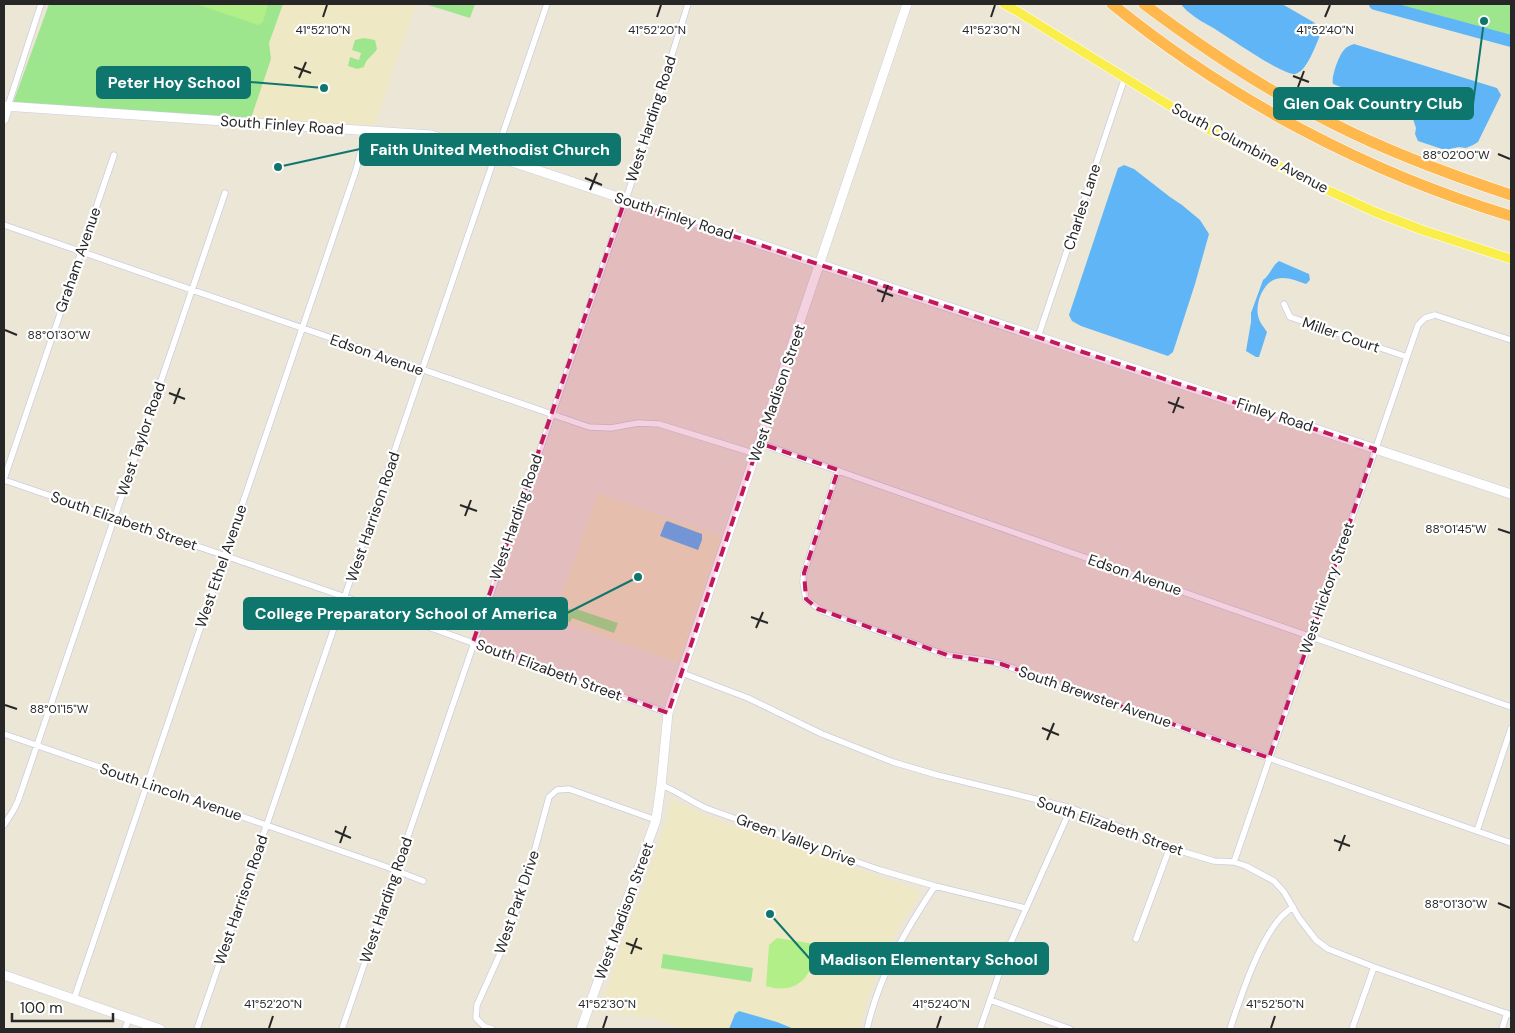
<svg xmlns="http://www.w3.org/2000/svg" width="1515" height="1033" viewBox="0 0 1515 1033" font-family="'DM Sans',sans-serif">
<style>
.education{fill:#efe8c4}
.green{fill:#9de68e}
.pitch{fill:#b2ef88}
.water{fill:#60b5f6}
.lines{fill:none;stroke-linecap:round;stroke-linejoin:round}
.river{stroke:#60b5f6;stroke-width:12}
.street-casing{stroke:#cccce2;stroke-width:7}
.secondary-casing{stroke:#cccce2;stroke-width:10}
.primary-casing{stroke:#fff;stroke-width:10}
.highway-casing{stroke:#fff;stroke-width:12}
.street{stroke:#fff;stroke-width:5.5}
.secondary{stroke:#fff;stroke-width:9}
.primary{stroke:#faee4d;stroke-width:9}
.highway{stroke:#ffb84d;stroke-width:11}
.marked{fill:#c2185b;fill-opacity:0.2;stroke:#c2185b;stroke-width:4;stroke-dasharray:10 6;stroke-linejoin:round}
.ticks{fill:none;stroke:#272727;stroke-width:2}
.labels{text-anchor:middle;dominant-baseline:central;stroke-width:4.5;stroke-linejoin:round;paint-order:stroke}
.street-label{font-size:15px;fill:#272727;stroke:#fff}
.ticks-label{font-size:12px;text-anchor:middle;fill:#272727;stroke:#fff;stroke-width:4.5;stroke-linejoin:round;paint-order:stroke}
.leader{fill:none;stroke:#0f766e;stroke-width:2}
.callout-dot{fill:#0f766e;stroke:#fff;stroke-width:2}
.callout{fill:#0f766e;stroke:#0f766e;stroke-width:2}
.callout-label{font-size:16px;text-anchor:middle;font-weight:bold;fill:#fff}
</style>
<rect width="100%" height="100%" fill="#ebe6d6"/>
<path class="education" d="M 283,4 L 416,4 L 374,126 L 251,118 L 271,59 L 269,43 Z
M 598,493 L 722,536 L 679,663 L 553,619 Z
M 672,800 L 711,818 L 918,890 L 919,893 L 918,898 L 900,926 L 881,962 L 864,1011 L 860,1029 L 683,1029 L 654,1018 L 616,1013 L 600,1008 L 666,823 Z"/>
<path class="green" d="M 49,4 L 283,4 L 269,43 L 271,59 L 251,118 L 13,103 Z
M 425,4 L 475,4 L 470,18 Z
M 1394,4 L 1511,4 L 1511,35 L 1495,34 L 1445,17 Z
M 364,38 L 375,40 L 377,49 C 372,57 366,58 364,67 L 357,69 L 348,66 L 350,57 L 359,60 L 361,53 L 352,50 L 355,40 Z
M 564,607 L 575,611 L 576,609 L 618,623 L 614,633 L 572,618 L 570,622 L 559,618 Z
M 663,954 L 753,968 L 751,982 L 661,968 Z"/>
<path class="pitch" d="M 196,4 L 268,4 L 263,22 L 258,25 Z
M 777,938 L 815,944 C 815,975 798,996 766,986 L 769,945 Z"/>
<path class="water" d="M 1181,4 L 1282,4 L 1315,23 L 1321,33 C 1316,44 1307,72 1295,74 C 1284,76 1233,40 1221,33 C 1213,27 1203,23 1195,17 C 1190,13 1184,9 1181,4 Z
M 1354,44 L 1497,88 L 1501,95 L 1478,142 L 1473,145 L 1466,148 L 1459,147 L 1445,150 L 1418,141 L 1415,134 L 1416,128 L 1411,113 L 1333,84 C 1331,77 1339,55 1344,50 C 1346,47 1351,45 1354,44 Z
M 1124,165 L 1134,169 L 1170,197 L 1182,205 L 1200,220 L 1209,234 L 1195,284 L 1173,352 L 1168,356 L 1081,326 L 1072,321 L 1069,315 L 1118,168 Z
M 1279,261 L 1309,274 L 1310,280 L 1306,284 C 1296,281 1287,276 1276,279 C 1262,283 1254,306 1259,319 C 1260,323 1264,327 1267,332 L 1259,357 L 1256,357 L 1246,351 L 1251,322 L 1251,313 L 1263,280 C 1270,275 1272,266 1279,261 Z
M 667,521 L 702,534 L 702,540 L 698,550 L 660,536 L 665,523 Z
M 739,1011 L 777,1022 L 794,1029 L 729,1029 L 735,1014 Z"/>
<g class="lines">
<path class="river" d="M 1375,4 L 1511,41"/>
<g class="street-casing">
<path id="street" d="M 8,106 L 41,4
M 4,225 L 589,427 L 611,428 L 638,423 L 659,424 L 756,454
M 1284,304 L 1290,317 L 1407,357
M 1038,337 L 1125,77
M 759,443 L 1511,707
M 838,470 L 804,573 L 803,582 L 806,599 L 822,611 L 947,655 L 984,660 L 1001,664 L 1511,843
M 4,479 L 114,155
M 4,480 L 345,597 L 668,713
M 682,673 L 748,698 L 822,734 L 893,762 L 937,775 L 1071,808 L 1184,852 L 1214,861 L 1234,862 L 1246,866 L 1274,881 L 1284,892 L 1299,918 L 1316,940 L 1328,949 L 1374,967 L 1511,1015
M 4,734 L 387,867 L 423,881
M 661,785 C 678,791 691,802 708,809 L 880,870 L 935,886
M 4,825 L 13,811 L 18,801 L 225,193
M 1477,831 L 1511,728
M 1234,862 L 1418,325 L 1425,318 L 1435,315 L 1511,340
M 1136,939 L 1170,847
M 74,999 L 356,170 L 366,131
M 990,1000 L 1070,1029
M 125,1029 L 129,1018
M 197,1029 L 547,4
M 342,1029 L 631,184 L 688,4
M 492,1029 L 485,1027 L 476,1018 L 477,1005 L 504,945 L 525,886 L 549,797 L 557,790 L 569,789 L 656,820
M 867,1029 C 879,976 905,931 935,886 L 1025,908
M 980,1029 L 1007,951 L 1071,808
M 1230,1029 C 1241,996 1258,943 1281,917 C 1285,913 1289,910 1293,907
M 1352,1029 L 1374,967
M 1502,1029 L 1507,1013"/>
</g>
<g class="secondary-casing">
<path id="secondary" d="M 4,106 L 431,135 L 1511,494
M 4,119 L 8,106
M 4,975 L 160,1029
M 581,1029 L 656,820 L 661,785 L 668,713 L 907,4"/>
</g>
<g class="primary-casing">
<path id="primary" d="M 1004,4 L 1017,11 L 1206,128 L 1310,182 L 1375,212 L 1422,230 L 1511,259"/>
</g>
<g class="highway-casing">
<path id="highway" d="M 1112,4 C 1229,99 1366,172 1511,216
M 1144,4 C 1204,49 1267,91 1334,124 C 1391,153 1451,175 1511,195"/>
</g>
<use href="#street" class="street"/>
<use href="#secondary" class="secondary"/>
<use href="#primary" class="primary"/>
<use href="#highway" class="highway"/>
</g>
<path class="marked" d="M 625,200 L 1375,449 L 1269,758 L 1001,664 L 947,655 L 818,609 L 806,599 L 804,573 L 838,470 L 759,443 L 668,713 L 473,642 Z"/>
<path class="ticks" d="M 323,17 L 327,5M 657,17 L 661,5M 991,17 L 995,5M 1325,17 L 1330,5M 294,67 L 311,73M 1293,76 L 1309,82M 299,78 L 306,62M 1298,87 L 1304,71M 1498,154 L 1510,159M 585,178 L 602,185M 590,190 L 597,173M 877,290 L 893,296M 882,302 L 888,285M 5,330 L 17,335M 169,393 L 185,399M 1168,402 L 1184,408M 174,404 L 180,388M 1173,413 L 1179,397M 460,505 L 477,511M 465,516 L 471,500M 1498,529 L 1510,533M 751,617 L 768,623M 756,628 L 763,612M 5,705 L 17,709M 1042,728 L 1059,735M 1047,740 L 1054,723M 335,831 L 351,838M 1334,840 L 1350,846M 340,843 L 346,826M 1339,851 L 1345,835M 1498,903 L 1510,908M 626,943 L 642,949M 631,954 L 637,938M 269,1028 L 273,1016M 603,1028 L 607,1016M 937,1028 L 941,1016M 1271,1028 L 1275,1016"/>
<g class="labels">
<g class="street-label">
<text transform="translate(651 119) rotate(-72)">West Harding Road</text>
<text transform="translate(282 125) rotate(4)">South Finley Road</text>
<text transform="translate(1250 148) rotate(28)">South Columbine Avenue</text>
<text transform="translate(1082 207) rotate(-72)">Charles Lane</text>
<text transform="translate(674 216) rotate(18)">South Finley Road</text>
<text transform="translate(78 260) rotate(-71)">Graham Avenue</text>
<text transform="translate(1341 335) rotate(19)">Miller Court</text>
<text transform="translate(377 355) rotate(19)">Edson Avenue</text>
<text transform="translate(777 393) rotate(-71)">West Madison Street</text>
<text transform="translate(1275 415) rotate(18)">Finley Road</text>
<text transform="translate(141 439) rotate(-71)">West Taylor Road</text>
<text transform="translate(373 517) rotate(-71)">West Harrison Road</text>
<text transform="translate(516 517) rotate(-71)">West Harding Road</text>
<text transform="translate(124 521) rotate(19)">South Elizabeth Street</text>
<text transform="translate(221 566) rotate(-71)">West Ethel Avenue</text>
<text transform="translate(1135 575) rotate(19)">Edson Avenue</text>
<text transform="translate(1327 588) rotate(-71)">West Hickory Street</text>
<text transform="translate(549 670) rotate(20)">South Elizabeth Street</text>
<text transform="translate(1095 697) rotate(19)">South Brewster Avenue</text>
<text transform="translate(171 792) rotate(19)">South Lincoln Avenue</text>
<text transform="translate(1110 826) rotate(19)">South Elizabeth Street</text>
<text transform="translate(796 840) rotate(20)">Green Valley Drive</text>
<text transform="translate(241 900) rotate(-71)">West Harrison Road</text>
<text transform="translate(386 900) rotate(-71)">West Harding Road</text>
<text transform="translate(517 902) rotate(-71)">West Park Drive</text>
<text transform="translate(624 911) rotate(-70)">West Madison Street</text>
</g>
</g>
<g class="ticks-label">
<text x="323" y="34">41°52'10"N</text>
<text x="657" y="34">41°52'20"N</text>
<text x="991" y="34">41°52'30"N</text>
<text x="1325" y="34">41°52'40"N</text>
<text x="1456" y="159">88°02'00"W</text>
<text x="59" y="339">88°01'30"W</text>
<text x="1456" y="533">88°01'45"W</text>
<text x="59" y="713">88°01'15"W</text>
<text x="1456" y="908">88°01'30"W</text>
<text x="273" y="1008">41°52'20"N</text>
<text x="607" y="1008">41°52'30"N</text>
<text x="941" y="1008">41°52'40"N</text>
<text x="1275" y="1008">41°52'50"N</text>
</g>
<path class="leader" d="M324 88L250 82M1484 21L1473 104M278 167L360 149M638 577L567 613M770 914L810 959"/>
<g class="callout-dot">
<circle cx="324" cy="88" r="5"/>
<circle cx="1484" cy="21" r="5"/>
<circle cx="278" cy="167" r="5"/>
<circle cx="638" cy="577" r="5"/>
<circle cx="770" cy="914" r="5"/>
</g>
<g class="callout">
<rect x="97" y="67" width="153" height="31" rx="5"/>
<rect x="1274" y="88" width="199" height="31" rx="5"/>
<rect x="360" y="134" width="260" height="31" rx="5"/>
<rect x="244" y="598" width="323" height="31" rx="5"/>
<rect x="810" y="943" width="238" height="31" rx="5"/>
</g>
<g class="callout-label">
<text x="174" y="88">Peter Hoy School</text>
<text x="1373" y="109">Glen Oak Country Club</text>
<text x="490" y="155">Faith United Methodist Church</text>
<text x="406" y="619">College Preparatory School of America</text>
<text x="929" y="965">Madison Elementary School</text>
</g>
<rect width="1515" height="1033" fill="none" stroke="#272727" stroke-width="10"/>
<path d="M12 1013v8h101v-8" fill="none" stroke="#272727" stroke-width="2.5"/>
<text x="20" y="1013" font-size="15" fill="#272727" stroke="#ffffff" stroke-width="4" paint-order="stroke">100 m</text>
</svg>
